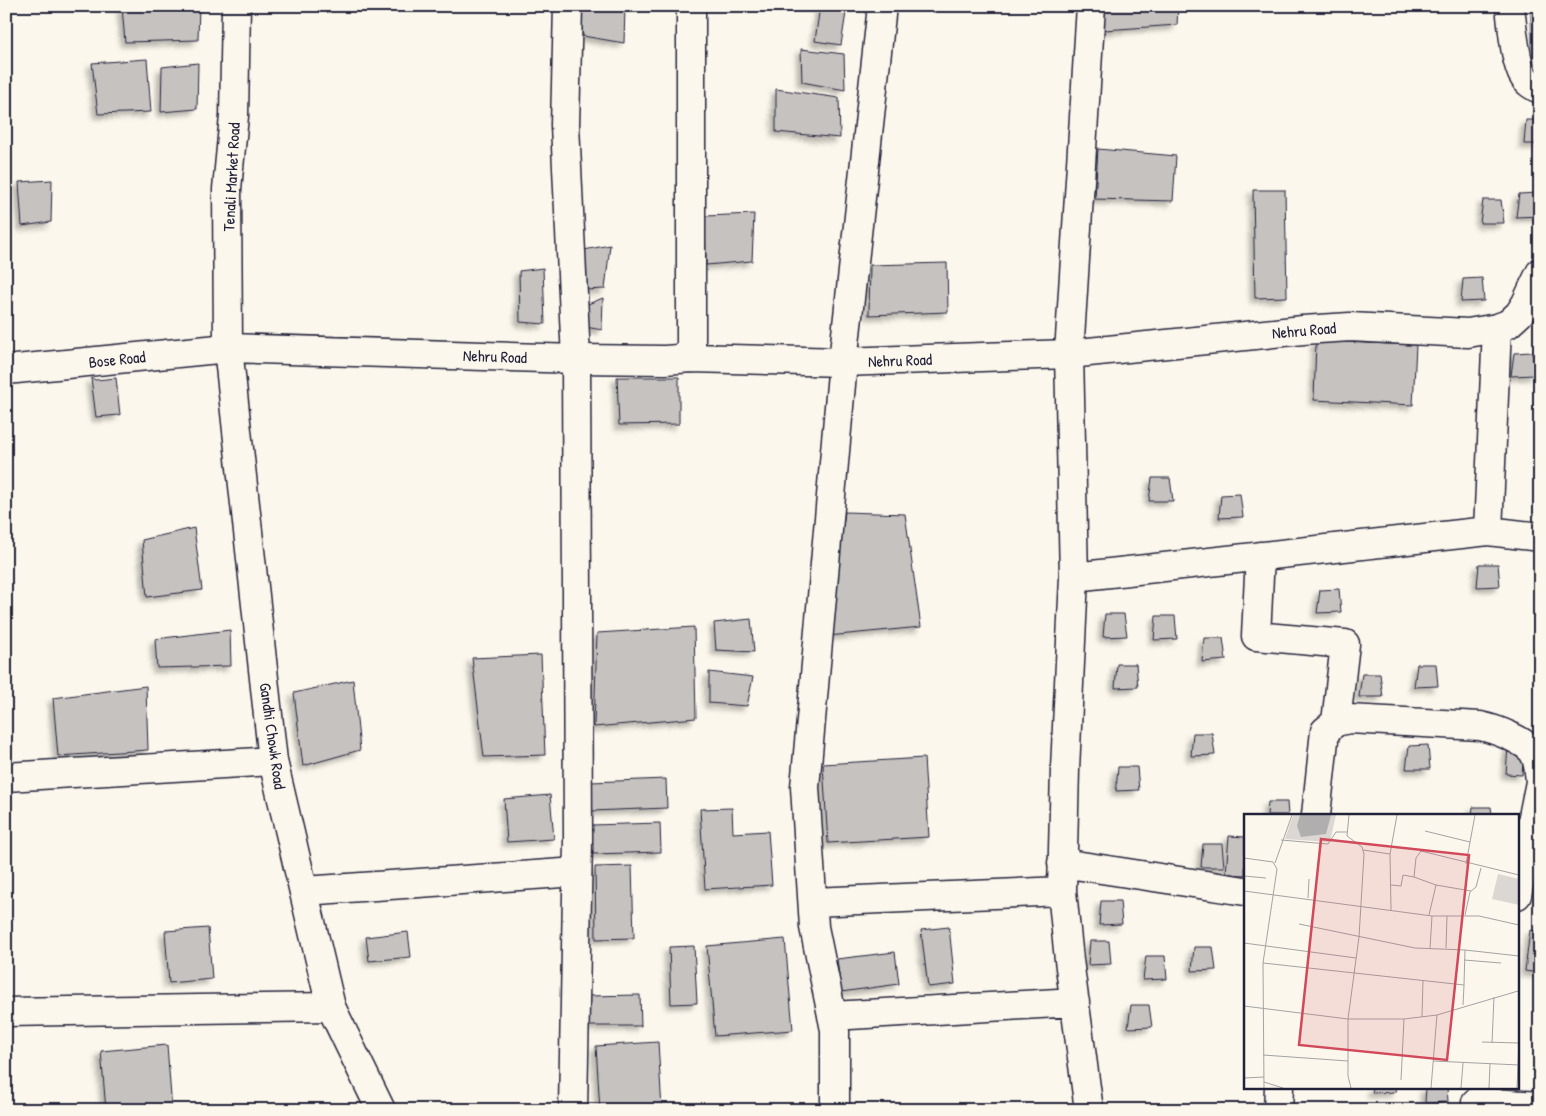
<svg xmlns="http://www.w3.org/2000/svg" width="1546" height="1116" viewBox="0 0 1546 1116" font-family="'Patrick Hand',sans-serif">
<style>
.green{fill:#dbd8d3;stroke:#7e7d87}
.building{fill:#c6c2c0;stroke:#22223b;filter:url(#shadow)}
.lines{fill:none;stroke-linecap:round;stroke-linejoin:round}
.minor-casing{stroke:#22223b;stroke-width:31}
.tertiary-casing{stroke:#22223b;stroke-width:31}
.secondary-casing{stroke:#22223b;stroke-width:31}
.minor{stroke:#fbf7ec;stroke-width:28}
.tertiary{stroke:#fbf7ec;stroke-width:28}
.secondary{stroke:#fbf7ec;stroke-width:28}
.labels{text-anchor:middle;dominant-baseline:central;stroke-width:4.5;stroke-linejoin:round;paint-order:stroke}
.street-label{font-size:16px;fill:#22223b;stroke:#fbf7ec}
.inset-road{fill:none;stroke:#a4a2a5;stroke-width:1}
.view{fill:#d1495b;fill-opacity:0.15;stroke:#d1495b;stroke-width:2.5}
.inset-edge{fill:none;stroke:#22223b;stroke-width:2.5}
</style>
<defs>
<filter id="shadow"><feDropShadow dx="-4.5" dy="4.5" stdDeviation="2.5" flood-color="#0004"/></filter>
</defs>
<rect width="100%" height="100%" fill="#fbf7ec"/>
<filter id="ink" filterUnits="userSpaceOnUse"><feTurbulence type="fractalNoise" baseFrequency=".02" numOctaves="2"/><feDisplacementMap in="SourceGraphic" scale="10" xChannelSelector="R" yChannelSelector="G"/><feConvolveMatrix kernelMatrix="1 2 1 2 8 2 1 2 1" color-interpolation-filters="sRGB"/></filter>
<g filter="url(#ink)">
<path class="green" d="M 1530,6 L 1540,6 L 1540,75 L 1533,74 Z"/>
<path class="building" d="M 136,6 L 199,6 L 198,40 L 125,42 L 122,7 Z
M 606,6 L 625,6 L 624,43 L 583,36 L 579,10 Z
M 820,6 L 847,6 L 841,45 L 815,41 Z
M 1104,6 L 1178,6 L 1177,25 L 1104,30 Z
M 801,49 L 844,54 L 845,90 L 802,82 Z
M 147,59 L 151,112 L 98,114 L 92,63 Z
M 198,63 L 197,109 L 161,112 L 162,67 Z
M 776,89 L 839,98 L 840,138 L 776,132 Z
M 1526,120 L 1540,120 L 1540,144 L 1524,144 Z
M 1098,149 L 1176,156 L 1173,201 L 1095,199 Z
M 52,180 L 51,222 L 22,226 L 19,182 Z
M 1253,190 L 1285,190 L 1287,297 L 1255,298 Z
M 1538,193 L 1540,216 L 1516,217 L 1519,194 Z
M 1483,200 L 1501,200 L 1504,223 L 1480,223 Z
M 754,214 L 752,261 L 706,265 L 705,216 Z
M 610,245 L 605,289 L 585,290 L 584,250 Z
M 947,263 L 948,312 L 869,315 L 870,265 Z
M 543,268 L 545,324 L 520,322 L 519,271 Z
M 1482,278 L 1484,301 L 1461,302 L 1463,279 Z
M 603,298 L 602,330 L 586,327 L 588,304 Z
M 1316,341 L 1416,345 L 1413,405 L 1314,400 Z
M 1532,352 L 1535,375 L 1511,376 L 1514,353 Z
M 617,377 L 679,377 L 679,424 L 619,425 Z
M 91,378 L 96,380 L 116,378 L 120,415 L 96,417 Z
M 1152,478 L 1170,478 L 1173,501 L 1149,501 Z
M 1240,494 L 1243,517 L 1219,518 L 1221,495 Z
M 845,512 L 905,514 L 921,627 L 828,636 Z
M 194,528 L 202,590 L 147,597 L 142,540 Z
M 1479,564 L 1498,564 L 1500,586 L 1477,587 Z
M 1339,589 L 1341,612 L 1317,613 L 1320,590 Z
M 1105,614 L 1124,614 L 1127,636 L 1103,637 Z
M 1156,616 L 1175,616 L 1177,639 L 1154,640 Z
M 751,619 L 754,652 L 716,650 L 714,623 Z
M 694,627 L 696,718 L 594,727 L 597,633 Z
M 230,630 L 231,666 L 157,668 L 155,639 Z
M 1204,638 L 1223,638 L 1226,660 L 1202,662 Z
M 541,655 L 545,755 L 484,757 L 472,658 Z
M 1117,664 L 1136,664 L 1138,687 L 1115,688 Z
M 1417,664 L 1436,664 L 1438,686 L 1414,687 Z
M 709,672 L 753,677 L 747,706 L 709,703 Z
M 1362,674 L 1380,674 L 1383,697 L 1359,697 Z
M 353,680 L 360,750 L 303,766 L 294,693 Z
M 146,686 L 148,750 L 58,756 L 53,698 Z
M 1193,733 L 1212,733 L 1215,755 L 1191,756 Z
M 1428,745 L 1430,769 L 1406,769 L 1409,746 Z
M 1508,746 L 1524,747 L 1522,775 L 1506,774 Z
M 924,758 L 929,837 L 828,843 L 823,764 Z
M 1118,767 L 1137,767 L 1139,790 L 1116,791 Z
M 666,779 L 667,808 L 592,811 L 591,782 Z
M 550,795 L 554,839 L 507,842 L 504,799 Z
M 1268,802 L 1287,802 L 1288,815 L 1267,815 Z
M 1473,807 L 1491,807 L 1492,815 L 1472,815 Z
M 732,808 L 733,833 L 768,831 L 772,885 L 705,889 L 700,809 Z
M 660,823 L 661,852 L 593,854 L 592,825 Z
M 1229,836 L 1245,837 L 1245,875 L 1226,874 Z
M 1203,844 L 1222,844 L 1224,867 L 1201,867 Z
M 632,866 L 634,938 L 596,939 L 595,867 Z
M 1101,901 L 1120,901 L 1122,924 L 1099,925 Z
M 949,927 L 955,984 L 928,987 L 921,930 Z
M 208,928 L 212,979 L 169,983 L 165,931 Z
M 1530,930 L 1540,932 L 1540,973 L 1525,971 Z
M 408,932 L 411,957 L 369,961 L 366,937 Z
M 785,939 L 793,1030 L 715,1036 L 707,946 Z
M 1090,941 L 1109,941 L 1111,964 L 1088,965 Z
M 694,946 L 697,1003 L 671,1004 L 669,947 Z
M 1194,947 L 1213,947 L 1216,970 L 1192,971 Z
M 895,952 L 899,984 L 841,992 L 837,959 Z
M 1146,956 L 1165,956 L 1167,979 L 1143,980 Z
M 640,995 L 641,1026 L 588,1026 L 587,996 Z
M 1131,1005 L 1149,1005 L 1152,1027 L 1128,1028 Z
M 658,1042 L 662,1110 L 600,1110 L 596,1046 Z
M 167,1045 L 172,1110 L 106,1110 L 101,1051 Z
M 1373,1087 L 1395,1087 L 1396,1092 L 1372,1093 Z
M 1426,1087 L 1447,1087 L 1448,1102 L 1425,1103 Z"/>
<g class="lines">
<g class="minor-casing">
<path id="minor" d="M 568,6 L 565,125 L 576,359 L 578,840 L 573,1110
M 691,6 L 691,358
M 1510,6 C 1512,23 1515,64 1524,77 C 1527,82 1534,87 1540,89
M 1488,531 L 1497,328
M 1260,556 L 1256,636 L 1345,644 L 1336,722
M 1074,577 L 1488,531 L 1540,537
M 6,777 L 273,761
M 1316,815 L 1325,731 L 1336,722 L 1349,719 L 1480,726 C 1495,729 1528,741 1535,755 C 1539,764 1539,773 1540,782 L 1517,895
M 1062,863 L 1245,891
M 304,891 L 577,872
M 813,902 L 1062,891
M 6,1012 L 331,1007
M 832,1016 L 1075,1002
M 1476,1102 L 1540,1106
M 835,1110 L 835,1030 L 814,927 L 805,787 L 843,362 L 882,6
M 1089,1110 L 1069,960 L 1062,891 L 1065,769 L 1074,577 L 1069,354 L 1091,6
M 1278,1110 L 1279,1087"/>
</g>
<g class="tertiary-casing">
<path id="tertiary" d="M 228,348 L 227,189 L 234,116 L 236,6"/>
</g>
<g class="secondary-casing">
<path id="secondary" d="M 228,348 L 273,761 L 331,1007 L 381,1110
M 6,370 L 228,348 L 576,359 L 665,360 L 691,358 L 843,362 L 1069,354 L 1303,330 L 1350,327 L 1468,333 L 1497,328 L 1508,324 L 1519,314 L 1526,303 L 1540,273"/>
</g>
<use href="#minor" class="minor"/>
<use href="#tertiary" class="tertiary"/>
<use href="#secondary" class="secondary"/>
</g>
</g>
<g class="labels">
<g class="street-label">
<text transform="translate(231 177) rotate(-87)">Tenali Market Road</text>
<text transform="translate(1304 330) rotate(-5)">Nehru Road</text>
<text transform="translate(495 356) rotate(2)">Nehru Road</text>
<text transform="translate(117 359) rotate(-6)">Bose Road</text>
<text transform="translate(900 360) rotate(-2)">Nehru Road</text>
<text transform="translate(273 736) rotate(82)">Gandhi Chowk Road</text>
</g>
</g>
<g transform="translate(1244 814)">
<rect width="275" height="275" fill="#fbf7ec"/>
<path d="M 49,1 L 92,1 L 86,28 L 41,25 ZM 254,60 L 275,65 L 275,91 L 248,85 Z" fill="#dbd8d3"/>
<path d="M 56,1 L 87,1 L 82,20 L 57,23 L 53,12 Z" fill="#b1aeb0"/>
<path class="inset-road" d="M 105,1 L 103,22 L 118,33 L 120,40 L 115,123 L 104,205 L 104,262 L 107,274M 181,17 L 226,28M 37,26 L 84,30 L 92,18 L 103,18M 119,36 L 146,40M 0,44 L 29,48 L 33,55 L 19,149 L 20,274M 31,49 L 48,1M 222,50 L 231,1M 0,62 L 22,64M 147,71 L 157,72 L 159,61 L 170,63M 192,71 L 227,77M 0,77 L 188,102 L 235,102 L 275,111M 64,84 L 65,65M 147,96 L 146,40 L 153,1M 185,101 L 192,71 L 170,63 L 172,44 L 177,37 L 275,61M 221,101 L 226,78 L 232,73 L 237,54M 55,110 L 171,134 L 221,136 L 220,171M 0,129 L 112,144M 202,134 L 203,102M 186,135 L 188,102M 221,136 L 275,142M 220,146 L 257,149M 19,149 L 220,171 L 219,191M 0,192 L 104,205M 178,203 L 179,166M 104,205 L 160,205 L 193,201 L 274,177M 238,228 L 275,229M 248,229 L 250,183M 19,241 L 104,247M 189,247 L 275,251M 0,264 L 20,263M 157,266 L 160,205M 20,268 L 39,274M 187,274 L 193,201M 217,274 L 219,249M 245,274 L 246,250M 273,274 L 275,226"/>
<path class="view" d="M 77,25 L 225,41 L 203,246 L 55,231 Z"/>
<rect width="275" height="275" class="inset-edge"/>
</g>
<rect width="1546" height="1116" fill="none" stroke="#fbf7ec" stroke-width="25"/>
<rect x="12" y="12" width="1521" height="1091" fill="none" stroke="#22223b" stroke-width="2" filter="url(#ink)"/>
</svg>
